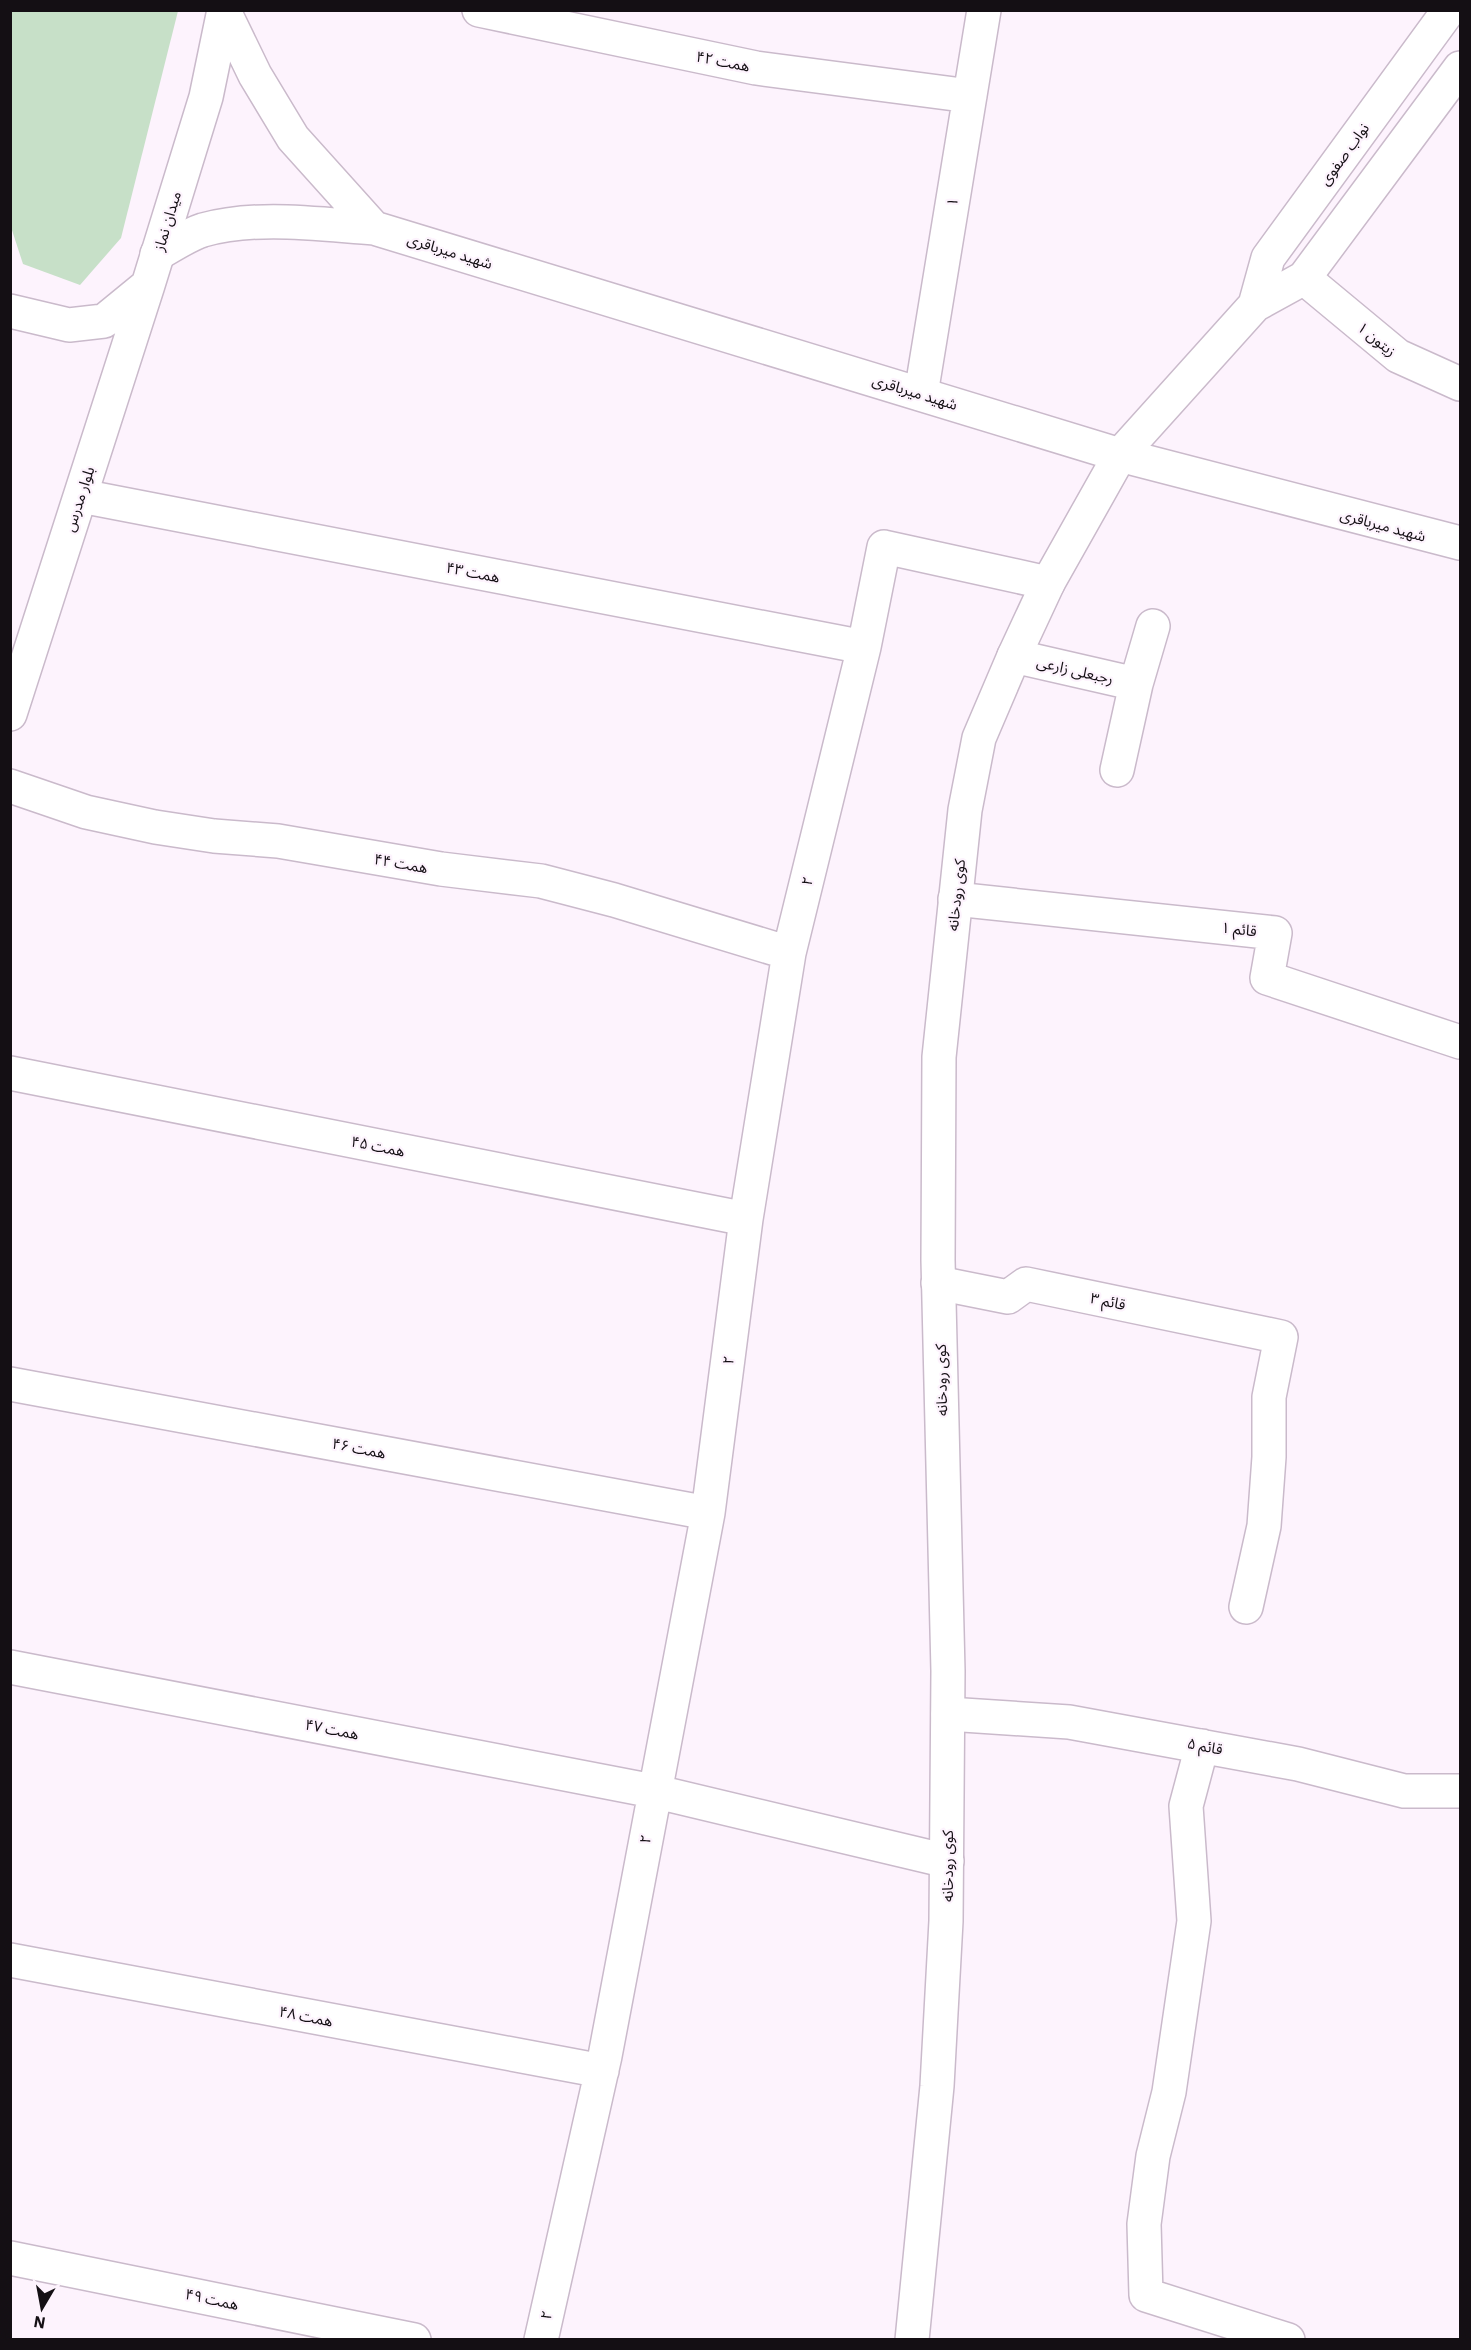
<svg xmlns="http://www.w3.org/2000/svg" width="1471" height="2350" viewBox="0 0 1471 2350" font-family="'IBM Plex Sans','Noto Sans Arabic',sans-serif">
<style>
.green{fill:#c7e0c8}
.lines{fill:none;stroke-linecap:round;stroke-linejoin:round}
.minor-casing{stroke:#cabacb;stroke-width:36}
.tertiary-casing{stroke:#cabacb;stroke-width:36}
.secondary-casing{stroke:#cabacb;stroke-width:36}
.primary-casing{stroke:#cabacb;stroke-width:36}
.minor{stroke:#fff;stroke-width:33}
.tertiary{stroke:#fff;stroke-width:33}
.secondary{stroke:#fff;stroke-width:33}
.primary{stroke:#fff;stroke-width:33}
.labels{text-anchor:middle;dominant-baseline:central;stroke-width:4.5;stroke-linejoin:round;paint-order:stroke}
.street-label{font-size:15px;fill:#140f14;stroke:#fdf3fd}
</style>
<rect width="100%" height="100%" fill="#fdf3fd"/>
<path class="green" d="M 10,11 L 178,11 L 121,238 L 80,285 L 23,264 L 10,224 Z"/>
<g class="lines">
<g class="minor-casing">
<path id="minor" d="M 479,10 L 756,68 L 970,96
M 1304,278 L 1398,356 L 1460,384
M 921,394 L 984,10
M 81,496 L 864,647
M 1014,656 L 1136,684
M 1117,770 L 1136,684 L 1153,626
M 10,786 L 86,812 L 155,827 L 214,836 L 278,841 L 441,869 L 541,881 L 614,900 L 789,953
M 955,899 L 1275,933 L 1267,978 L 1460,1042
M 10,1073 L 746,1219
M 938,1283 L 1008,1297 L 1026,1284 L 1281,1337 L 1269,1397 L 1269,1457 L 1264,1526 L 1246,1607
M 10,1384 L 708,1513
M 10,1667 L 653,1791 L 947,1861
M 948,1714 L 1069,1722 L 1298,1764 L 1404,1791 L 1460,1791
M 1202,1746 L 1186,1806 L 1194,1921 L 1169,2092 L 1153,2156 L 1144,2224 L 1146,2295 L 1288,2340
M 10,1960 L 602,2071
M 10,2258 L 414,2340
M 541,2340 L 605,2056 L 708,1513 L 746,1219 L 789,953 L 864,647 L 884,547 L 1048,583"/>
</g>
<g class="tertiary-casing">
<path id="tertiary" d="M 912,2340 L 937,2086 L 946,1921 L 948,1671 L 938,1260 L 939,1057 L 965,810 L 979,738 L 1014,656 L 1048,583 L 1120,455"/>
</g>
<g class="secondary-casing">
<path id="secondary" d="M 224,11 L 255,75 L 293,138 L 374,228
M 157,254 C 172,246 187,235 203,230 C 257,215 318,224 374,228 L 1120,455 L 1460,543
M 1255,305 L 1268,258 L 1449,10
M 1120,455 L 1255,305 L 1304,278 L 1460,68"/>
</g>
<g class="primary-casing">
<path id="primary" d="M 10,311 L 69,325 L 104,321 L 148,285 L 206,97 L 224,10
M 10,714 L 148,285"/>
</g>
<use href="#minor" class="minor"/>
<use href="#tertiary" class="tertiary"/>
<use href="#secondary" class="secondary"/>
<use href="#primary" class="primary"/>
</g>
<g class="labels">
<g class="street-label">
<text transform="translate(723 61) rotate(11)">همت ۴۲</text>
<text transform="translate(1344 154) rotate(-54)">نواب صفوی</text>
<text transform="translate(952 202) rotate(-81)">۱</text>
<text transform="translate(167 221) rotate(-73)">میدان نماز</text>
<text transform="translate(450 251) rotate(17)">شهید میرباقری</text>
<text transform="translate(1377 339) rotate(39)">زیتون ۱</text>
<text transform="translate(915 392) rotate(17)">شهید میرباقری</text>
<text transform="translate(79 499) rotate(-72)">بلوار مدرس</text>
<text transform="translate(1383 525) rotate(15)">شهید میرباقری</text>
<text transform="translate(473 572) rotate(11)">همت ۴۳</text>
<text transform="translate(1075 670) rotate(13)">رجبعلی زارعی</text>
<text transform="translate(401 863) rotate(10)">همت ۴۴</text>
<text transform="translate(807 881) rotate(-76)">۲</text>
<text transform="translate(956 895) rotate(-84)">کوی رودخانه</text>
<text transform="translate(1239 929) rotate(6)">قائم ۱</text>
<text transform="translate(378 1146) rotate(11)">همت ۴۵</text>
<text transform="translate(1108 1301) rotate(12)">قائم ۳</text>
<text transform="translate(728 1360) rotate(-83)">۲</text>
<text transform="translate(941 1380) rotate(-91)">کوی رودخانه</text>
<text transform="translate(359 1448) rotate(11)">همت ۴۶</text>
<text transform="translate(332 1729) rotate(11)">همت ۴۷</text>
<text transform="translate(1205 1746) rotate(11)">قائم ۵</text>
<text transform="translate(645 1839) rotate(-80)">۲</text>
<text transform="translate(947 1866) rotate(-90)">کوی رودخانه</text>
<text transform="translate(306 2016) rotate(11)">همت ۴۸</text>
<text transform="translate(212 2299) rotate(12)">همت ۴۹</text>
<text transform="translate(546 2315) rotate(-77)">۲</text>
</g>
</g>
<rect width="1471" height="2350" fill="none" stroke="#140f14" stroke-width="24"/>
<g transform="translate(42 2308) rotate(190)" stroke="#fdf3fd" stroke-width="4.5" paint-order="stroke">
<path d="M0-4.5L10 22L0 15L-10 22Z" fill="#140f14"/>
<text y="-9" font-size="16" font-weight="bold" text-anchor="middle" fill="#140f14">N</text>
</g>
</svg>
